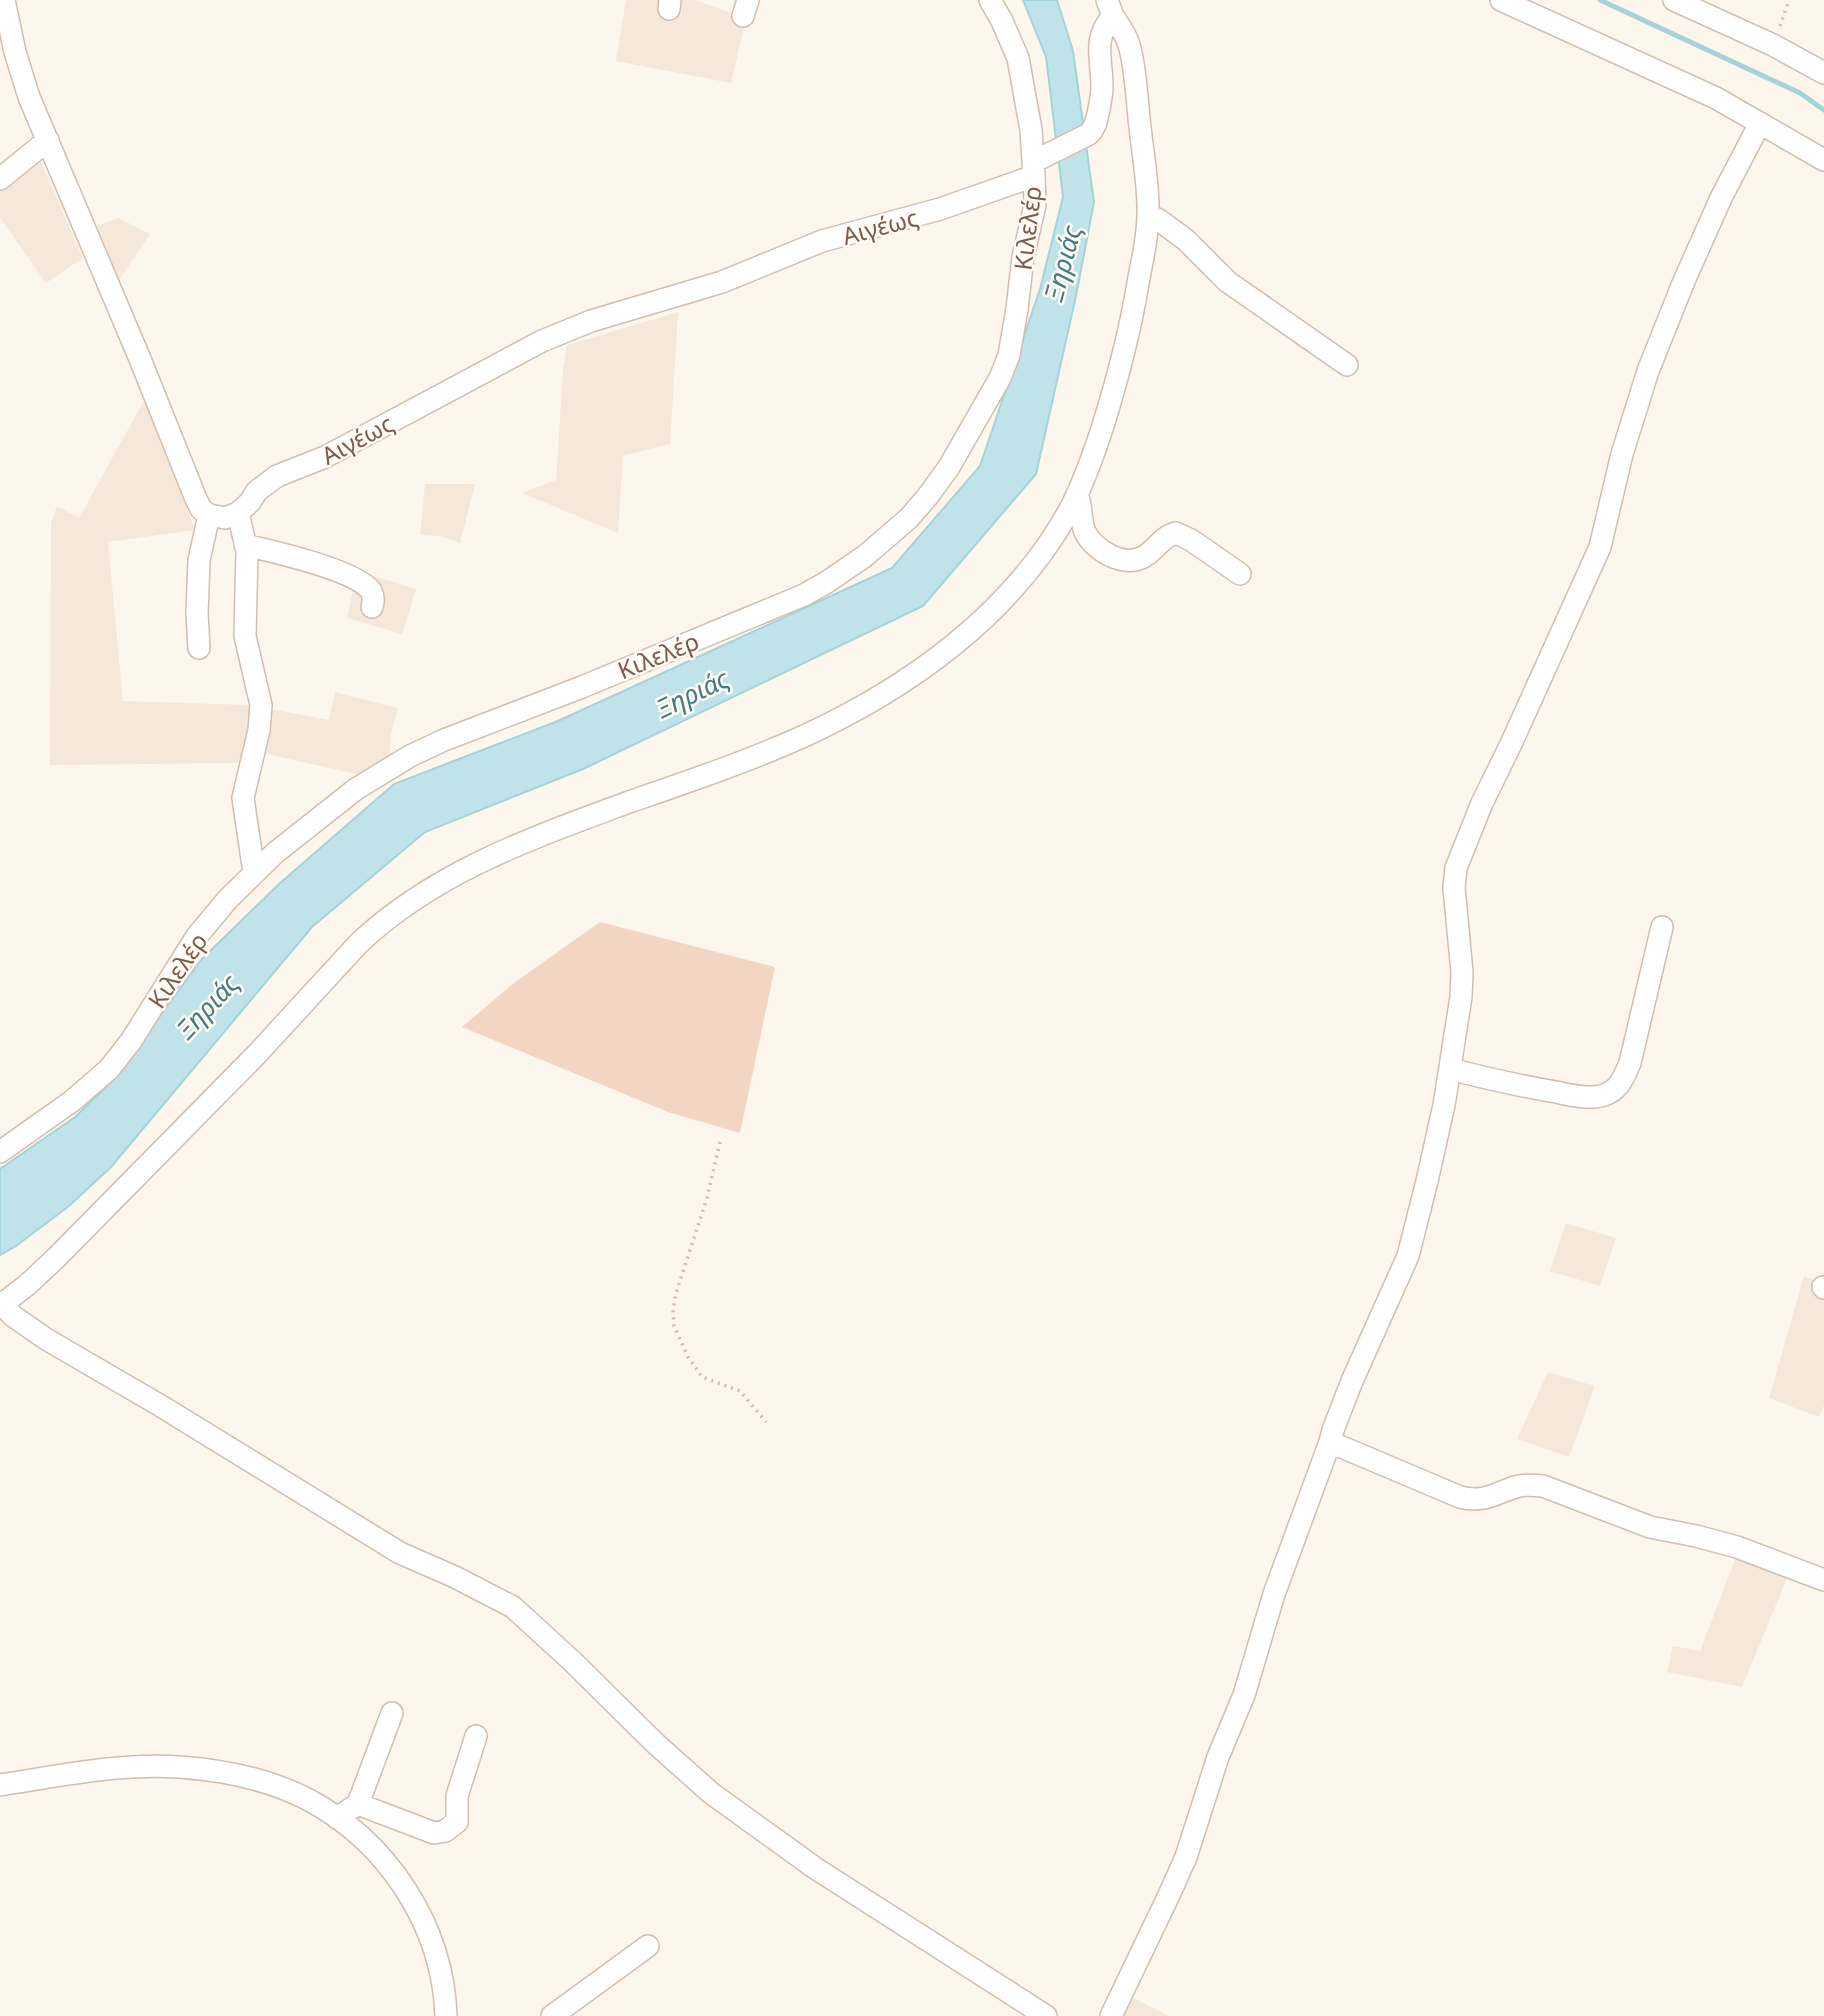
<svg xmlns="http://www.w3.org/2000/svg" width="1824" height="2016" viewBox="0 0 1824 2016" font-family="'Noto Sans',sans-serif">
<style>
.residential{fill:#f5e8da}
.water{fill:#bfe3e8;stroke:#a5d3da;stroke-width:2}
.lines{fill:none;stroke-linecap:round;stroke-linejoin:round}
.stream{stroke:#a5d3da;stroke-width:5}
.building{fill:#f3d5c3}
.minor-casing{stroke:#d1beb0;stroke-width:24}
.path{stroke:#d9b8a5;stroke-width:3.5;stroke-dasharray:2 5;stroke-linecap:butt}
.minor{stroke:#fff;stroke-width:21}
.labels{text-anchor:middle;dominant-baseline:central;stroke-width:5;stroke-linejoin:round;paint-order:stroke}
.street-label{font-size:24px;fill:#7a5c4d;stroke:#fffaf3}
.water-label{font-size:26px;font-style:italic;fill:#437c86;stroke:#fffaf3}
</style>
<rect width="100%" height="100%" fill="#fdf6ec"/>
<path class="residential" d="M 626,0 L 695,0 L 746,18 L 731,83 L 616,61 Z
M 40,160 L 83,258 L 46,283 L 0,218 L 0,191 Z
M 119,218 L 150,234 L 117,283 L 93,227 Z
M 678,312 L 670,444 L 623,456 L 618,533 L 522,493 L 556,480 L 563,369 L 567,345 Z
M 146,397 L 195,530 L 108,542 L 123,701 L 250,705 L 329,720 L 335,692 L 398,708 L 391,734 L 389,759 L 365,776 L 249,750 L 243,763 L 50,765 L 51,523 L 57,506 L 79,518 Z
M 425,484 L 475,484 L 460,543 L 440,536 L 420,535 Z
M 357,571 L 416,589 L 402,634 L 347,618 Z
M 1566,1223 L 1616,1238 L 1600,1286 L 1550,1271 Z
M 1824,1271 L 1824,1405 L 1819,1417 L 1769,1398 L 1804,1276 L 1819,1282 Z
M 1548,1372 L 1595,1386 L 1569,1457 L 1517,1439 Z
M 1736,1557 L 1788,1576 L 1742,1687 L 1667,1672 L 1673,1646 L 1700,1651 Z
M 1131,1997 L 1169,2016 L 1121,2016 Z"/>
<path class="water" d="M 1023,0 L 1057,0 L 1073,51 L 1094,202 L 1076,296 L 1036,474 L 923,606 L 583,769 L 425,832 L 312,927 L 111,1167 L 69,1206 L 16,1246 L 0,1255 L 0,1169 L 75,1117 L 112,1081 L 201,960 L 279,884 L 394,784 L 558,721 L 892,568 L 980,466 L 1040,289 L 1063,197 L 1046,57 Z"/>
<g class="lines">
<path class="stream" d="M 1600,0 L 1800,93 L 1824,110"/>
</g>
<path class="building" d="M 600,922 L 775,967 L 740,1133 L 668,1112 L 462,1027 L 514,983 Z"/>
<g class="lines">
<g class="minor-casing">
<path id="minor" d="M 4,0 L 15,52 L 29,97 L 140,359 L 196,499 L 201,509 L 209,515 L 225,518 L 238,513 L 250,502 L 257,491 L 277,476 L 325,457 L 542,341 L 591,321 L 722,282 L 822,241 L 940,209 L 1034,176
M 1501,0 L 1716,98 L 1824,160
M 1674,0 L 1773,45 L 1824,73
M 669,9 L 670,0
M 743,16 L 748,0
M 1033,162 L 1089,134 C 1095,128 1096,122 1098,114 C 1100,104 1102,95 1102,86 C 1102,59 1092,39 1113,16 L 1107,0
M 0,179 L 48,140
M 1148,215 L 1159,220 L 1186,240 L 1228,282 L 1347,365
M 1077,494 C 1082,506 1080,519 1085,532 C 1094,551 1126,569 1145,556 C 1156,549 1163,536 1176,533 L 1191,540 L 1240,574
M 238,513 L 247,551 L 245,636 L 261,705 L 259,730 L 243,798 L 254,873
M 245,545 C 271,551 356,570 371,591 C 374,597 374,601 372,607
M 199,648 L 197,614 L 199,560 L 209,515
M 1450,1069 C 1485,1078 1520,1086 1556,1092 C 1570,1095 1590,1100 1604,1095 C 1620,1090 1624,1076 1630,1063 L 1662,927
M 0,1152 L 72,1101 L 109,1069 L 131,1041 L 197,936 L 228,899 L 275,853 L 356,789 L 410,756 L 444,740 L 582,687 L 804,595 L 827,582 L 865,556 L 909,518 L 928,496 L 949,467 L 1000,378 L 1009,355 L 1017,309 L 1023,257 L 1035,205 L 1034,176 L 1031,130 L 1018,58 L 1002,21 L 990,0
M 1823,1287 L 1824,1288
M 0,1302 L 13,1316 L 46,1339 L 161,1406 L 400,1553 L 455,1577 L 513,1607 L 573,1662 L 656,1744 L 711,1793 L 815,1868 L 1046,2016
M 0,1306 L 27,1285 L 56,1258 L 257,1054 L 359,943 C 436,871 532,838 629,802 C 687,782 746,762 802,737 C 909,688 1011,615 1069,511 C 1083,485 1093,456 1102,429 C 1117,381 1130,332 1138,283 C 1142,261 1148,237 1148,215 C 1149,186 1143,156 1140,127 C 1137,103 1136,68 1129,45 C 1126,34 1119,25 1113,16
M 1330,1442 L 1460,1497 C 1484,1503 1494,1494 1515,1487 C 1524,1484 1534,1485 1543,1486 L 1650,1527 L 1696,1536 L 1737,1547 L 1824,1580
M 0,1785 C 59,1776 119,1763 179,1767 C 222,1770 268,1779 307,1799 C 387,1841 443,1925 446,2016
M 358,1804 L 392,1713
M 337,1818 L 358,1804 L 434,1833 L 445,1831 L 457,1822 L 457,1796 L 476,1736
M 552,2016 L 648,1946
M 1111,2016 L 1169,1895 L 1186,1857 L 1218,1757 L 1244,1695 L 1274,1594 L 1330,1442 L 1333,1430 L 1352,1381 L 1408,1256 L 1427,1181 L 1444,1105 L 1461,997 L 1462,972 L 1454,888 L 1456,868 L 1482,803 L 1511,744 L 1600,547 L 1622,454 L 1648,371 L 1684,281 L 1721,198 L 1760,123"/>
</g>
<path class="path" d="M 1780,26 L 1789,0
M 720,1142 L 707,1198 L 676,1293 L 673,1310 L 674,1326 L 688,1357 L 702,1377 L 740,1391 L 766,1422"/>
<use href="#minor" class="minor"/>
</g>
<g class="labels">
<g class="street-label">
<text transform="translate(880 226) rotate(-15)">Αιγέως</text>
<text transform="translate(1027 228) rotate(-83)">Κιλελέρ</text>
<text transform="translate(357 439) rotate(-28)">Αιγέως</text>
<text transform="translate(658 655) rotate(-22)">Κιλελέρ</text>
<text transform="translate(177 970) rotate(-56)">Κιλελέρ</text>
</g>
<g class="water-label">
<text transform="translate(1062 263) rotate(-75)">Ξηριάς</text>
<text transform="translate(692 693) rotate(-26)">Ξηριάς</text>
<text transform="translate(207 1006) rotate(-47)">Ξηριάς</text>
</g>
</g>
</svg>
